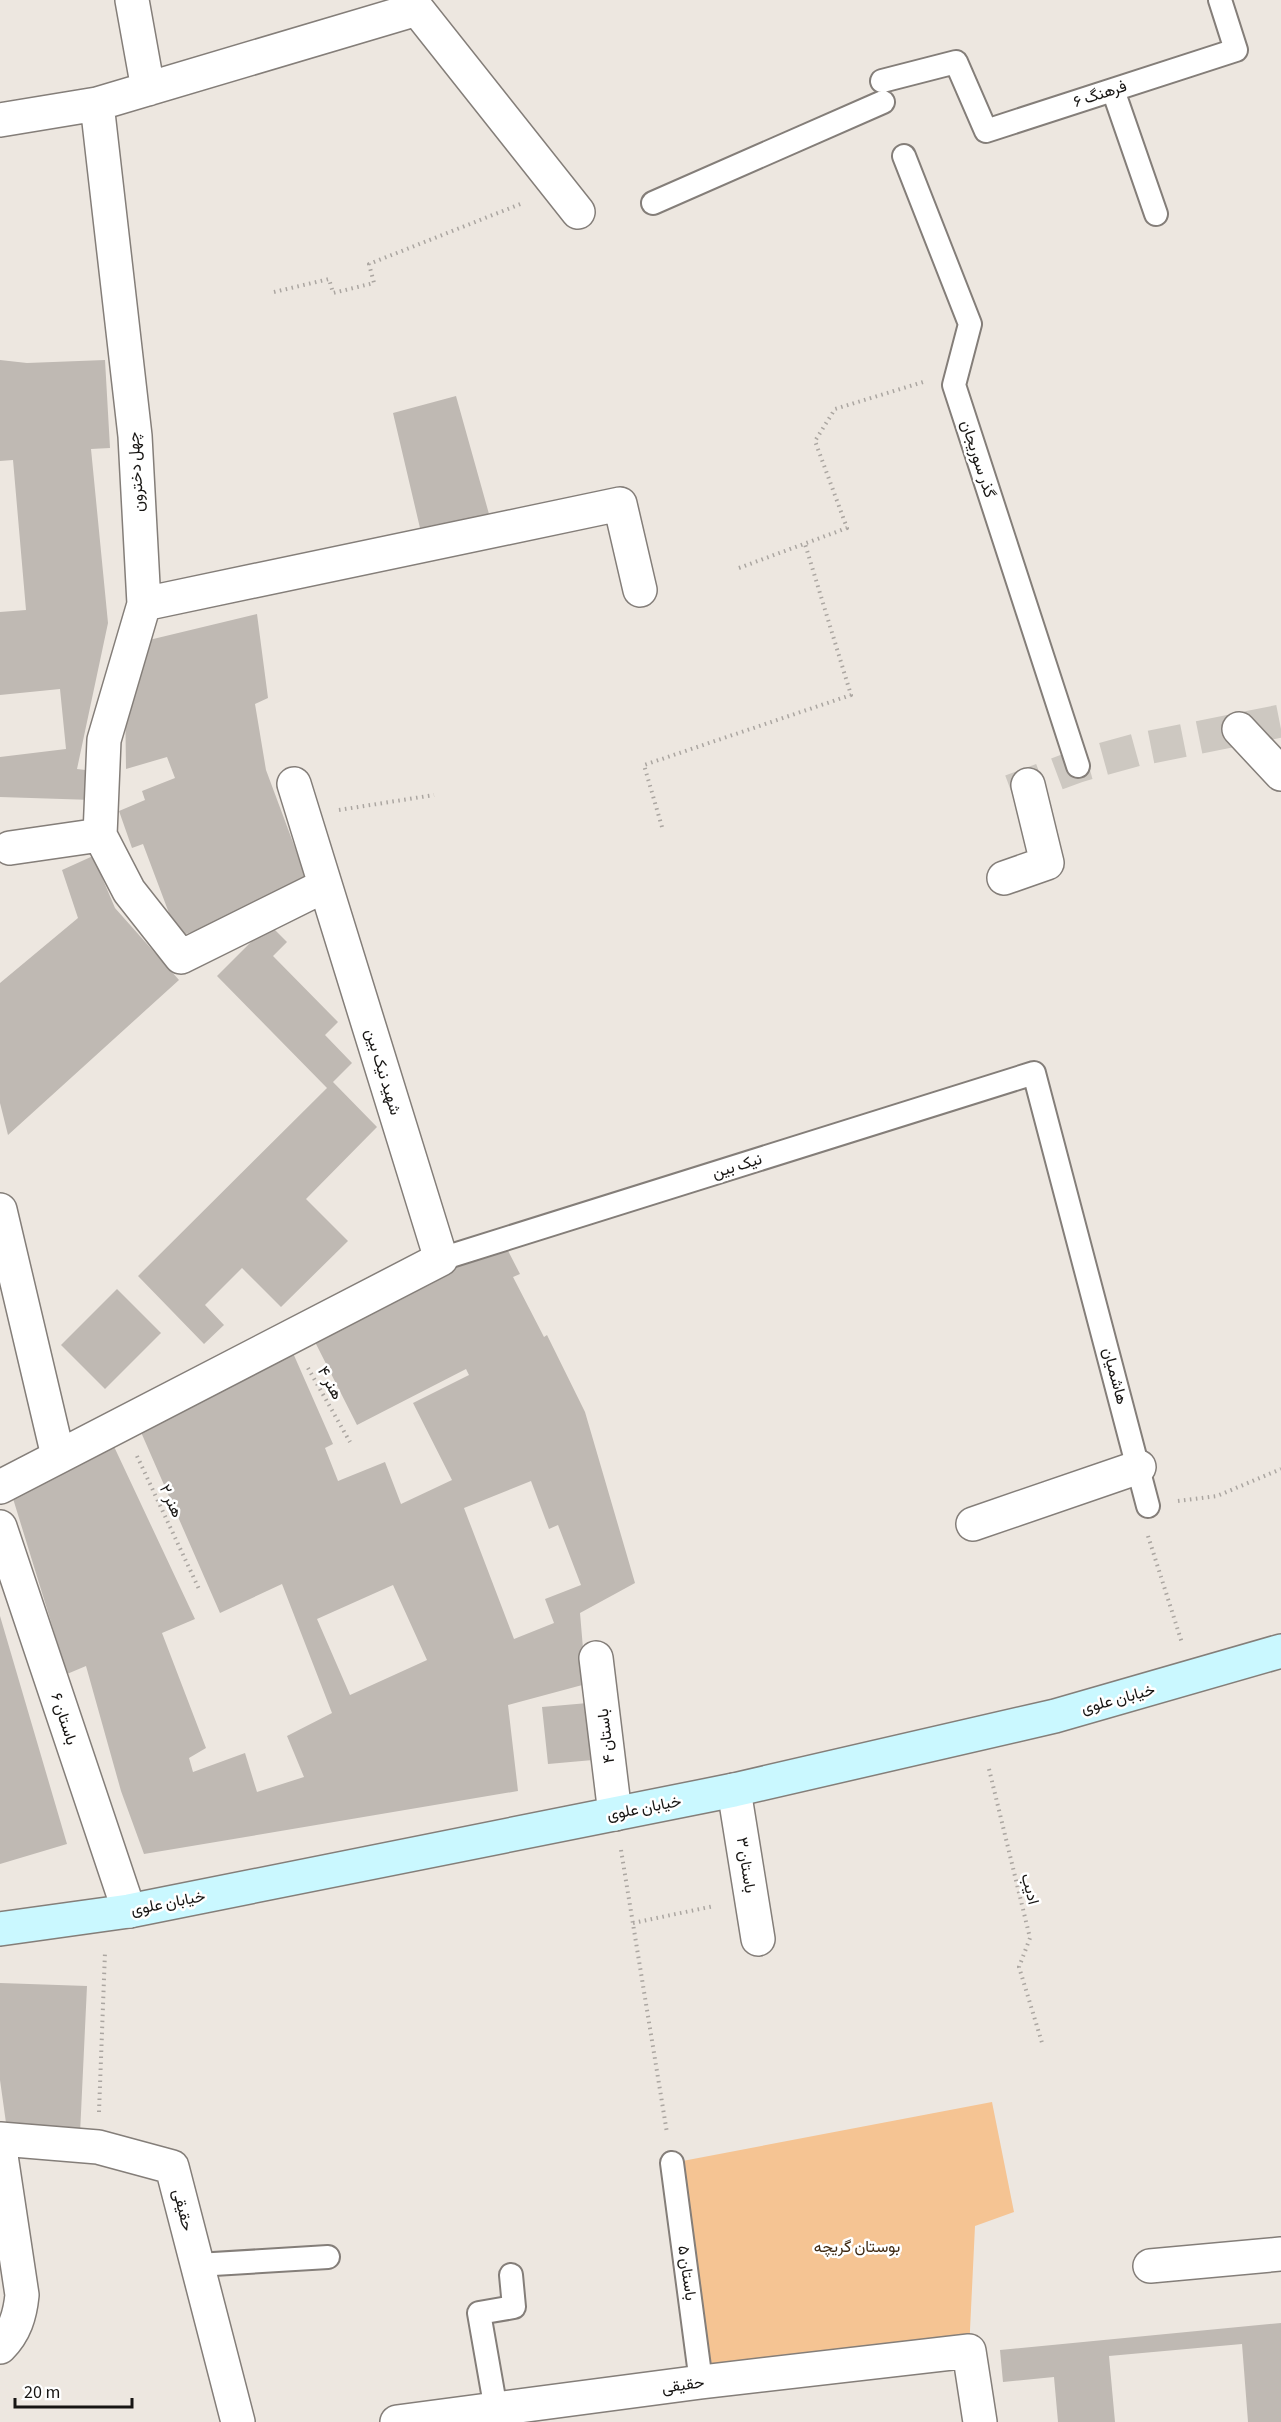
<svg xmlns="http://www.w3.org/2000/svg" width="1281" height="2422" viewBox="0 0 1281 2422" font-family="'Source Sans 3',Vazirmatn,sans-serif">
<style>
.green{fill:#f5c493}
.building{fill:#bfb9b3;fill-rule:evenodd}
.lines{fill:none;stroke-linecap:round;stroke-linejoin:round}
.street-tunnel{stroke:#cdc8c1;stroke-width:33;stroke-dasharray:33 16;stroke-linecap:butt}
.lane-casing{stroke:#847e79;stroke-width:26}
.street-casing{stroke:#847e79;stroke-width:36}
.secondary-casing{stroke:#847e79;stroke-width:36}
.path{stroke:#aba6a1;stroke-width:4;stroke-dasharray:1.5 4.5;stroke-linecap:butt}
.lane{stroke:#fff;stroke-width:22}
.street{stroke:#fff;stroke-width:33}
.secondary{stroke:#caf8ff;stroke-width:33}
.labels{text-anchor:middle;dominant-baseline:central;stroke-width:5;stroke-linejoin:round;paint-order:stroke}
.street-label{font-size:16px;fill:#171513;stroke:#fff}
.park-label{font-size:16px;fill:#3f2a13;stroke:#fff}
</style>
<rect width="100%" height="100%" fill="#ede7e0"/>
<path class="green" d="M 992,2102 L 1014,2212 L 975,2226 L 969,2351 L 701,2382 L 672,2163 Z"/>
<path class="building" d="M 0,360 L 27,363 L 105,360 L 110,448 L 91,449 L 108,623 L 77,769 L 94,771 L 93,800 L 0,797 L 0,757 L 66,749 L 60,689 L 0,695 L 0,612 L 26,610 L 13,460 L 0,461 Z
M 456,396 L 489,514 L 420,528 L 393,413 Z
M 257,614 L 268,698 L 255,704 L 266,770 L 310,888 L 178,937 L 143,844 L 132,848 L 119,811 L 145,800 L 142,791 L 175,778 L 167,757 L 126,769 L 125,692 L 149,640 Z
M 93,856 L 115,908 L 179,980 L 8,1135 L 0,1103 L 0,983 L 78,918 L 62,870 Z
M 269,924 L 287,942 L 273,956 L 338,1022 L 325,1035 L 352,1063 L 333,1082 L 377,1127 L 306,1199 L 348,1241 L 281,1307 L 242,1268 L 205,1305 L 224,1325 L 204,1344 L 138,1276 L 327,1088 L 217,976 Z
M 504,1243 L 520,1274 L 513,1277 L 544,1337 L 547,1335 L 585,1412 L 635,1583 L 580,1613 L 586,1684 L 508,1705 L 518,1791 L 144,1854 L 121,1791 L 86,1666 L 67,1674 L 11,1492 L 110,1438 L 195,1619 L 162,1633 L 206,1748 L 189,1758 L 193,1772 L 245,1753 L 257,1792 L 304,1777 L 287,1736 L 332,1713 L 282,1584 L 220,1613 L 137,1423 L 293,1353 L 333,1444 L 325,1448 L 338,1481 L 385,1462 L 401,1504 L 452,1480 L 413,1403 L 469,1375 L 466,1369 L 357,1425 L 314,1340 ZM 531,1481 L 549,1529 L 558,1525 L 581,1585 L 545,1599 L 554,1623 L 514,1639 L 464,1508 ZM 393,1585 L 427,1660 L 350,1695 L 317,1619 Z
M 117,1289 L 161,1333 L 105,1389 L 61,1345 Z
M 0,1616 L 67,1844 L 0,1864 Z
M 588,1703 L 593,1760 L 548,1764 L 542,1707 Z
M 0,1983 L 87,1986 L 80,2134 L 6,2123 L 0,2080 Z
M 1281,2323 L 1281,2422 L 1248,2422 L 1242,2344 L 1109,2356 L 1115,2422 L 1058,2422 L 1054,2377 L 1003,2382 L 1000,2350 Z"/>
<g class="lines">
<path class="street-tunnel" d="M 1011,791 L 1078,766 L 1136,750 L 1281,721"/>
<g class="lane-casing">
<path id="lane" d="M 882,81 L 956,62 L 986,131 L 1236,50 L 1220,0
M 1113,90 L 1156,214
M 904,156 L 970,324 L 954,385 L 1078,766
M 653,203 L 883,102
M 441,1259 L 1034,1073 L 1148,1506
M 672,2163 L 701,2382
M 197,2265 L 328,2257
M 496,2410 L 479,2313 L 514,2307 L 511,2275"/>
</g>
<g class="street-casing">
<path id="street" d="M 132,0 L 148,89
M 97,104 L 135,436 L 144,604 L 104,740 L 100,835
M 0,120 L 97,104 L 417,9 L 578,212
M 144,604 L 620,504 L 640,590
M 1239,729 L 1281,774
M 10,848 L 100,835 L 129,891 L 181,957 L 324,886
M 1004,878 L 1047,863 L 1028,785
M 0,1210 L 58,1456
M 0,1487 L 441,1259 L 294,784
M 973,1524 L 1139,1467
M 0,1527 L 129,1911
M 596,1658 L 615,1814
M 734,1790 L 758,1939
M 0,2139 L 98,2147 L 172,2167 L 238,2422
M 0,2149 L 22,2295 C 20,2315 15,2332 0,2347
M 1150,2266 L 1281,2254
M 397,2422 L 701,2382 L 969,2351 L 980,2422"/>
</g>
<g class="secondary-casing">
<path id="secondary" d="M 0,1929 L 129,1911 L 734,1790 L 1055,1716 L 1281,1651"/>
</g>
<path class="path" d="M 274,292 L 329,279 L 333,293 L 374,283 L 369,264 L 523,203
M 739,568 L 847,528 L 815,441 L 835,409 L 923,382
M 339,810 L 434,795
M 662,827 L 644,765 L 851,695 L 805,544
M 308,1368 L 350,1442
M 137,1456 L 199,1589
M 1178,1501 L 1217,1496 L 1281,1469
M 1148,1536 L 1182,1643
M 989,1769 L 1030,1938 L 1019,1967 L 1043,2046
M 621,1850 L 667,2133
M 633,1923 L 714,1906
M 99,2112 L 105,1952"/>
<use href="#lane" class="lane"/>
<use href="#street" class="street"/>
<use href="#secondary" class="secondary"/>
</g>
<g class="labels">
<g class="street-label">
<text transform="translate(1100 94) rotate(-18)">فرهنگ ۶</text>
<text transform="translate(978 459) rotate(72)">گذر سوریجان</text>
<text transform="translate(136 472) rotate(-94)">چهل دخترون</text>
<text transform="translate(383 1072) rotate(73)">شهید نیک بین</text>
<text transform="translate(737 1166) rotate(-17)">نیک بین</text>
<text transform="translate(1115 1376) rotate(75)">هاشمیان</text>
<text transform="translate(330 1383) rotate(61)">هنر ۴</text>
<text transform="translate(171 1501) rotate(65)">هنر ۲</text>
<text transform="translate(1118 1699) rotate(-15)">خیابان علوی</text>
<text transform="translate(64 1719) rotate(72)">باستان ۶</text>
<text transform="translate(606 1736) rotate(-97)">باستان ۴</text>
<text transform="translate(644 1808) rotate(-11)">خیابان علوی</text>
<text transform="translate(746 1865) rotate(81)">باستان ۳</text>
<text transform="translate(1030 1889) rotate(76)">ادیب</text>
<text transform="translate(168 1903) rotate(-11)">خیابان علوی</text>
<text transform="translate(183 2210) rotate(76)">حقیقی</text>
<text transform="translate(687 2273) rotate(82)">باستان ۵</text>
<text transform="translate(683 2385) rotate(-8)">حقیقی</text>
</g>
<g class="park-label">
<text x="857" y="2247">بوستان گریچه</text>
</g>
</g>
<path d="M15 2398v9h117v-9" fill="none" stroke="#171513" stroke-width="3"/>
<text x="24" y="2398" font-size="18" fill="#171513" stroke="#ffffff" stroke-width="4.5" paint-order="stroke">20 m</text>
</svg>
